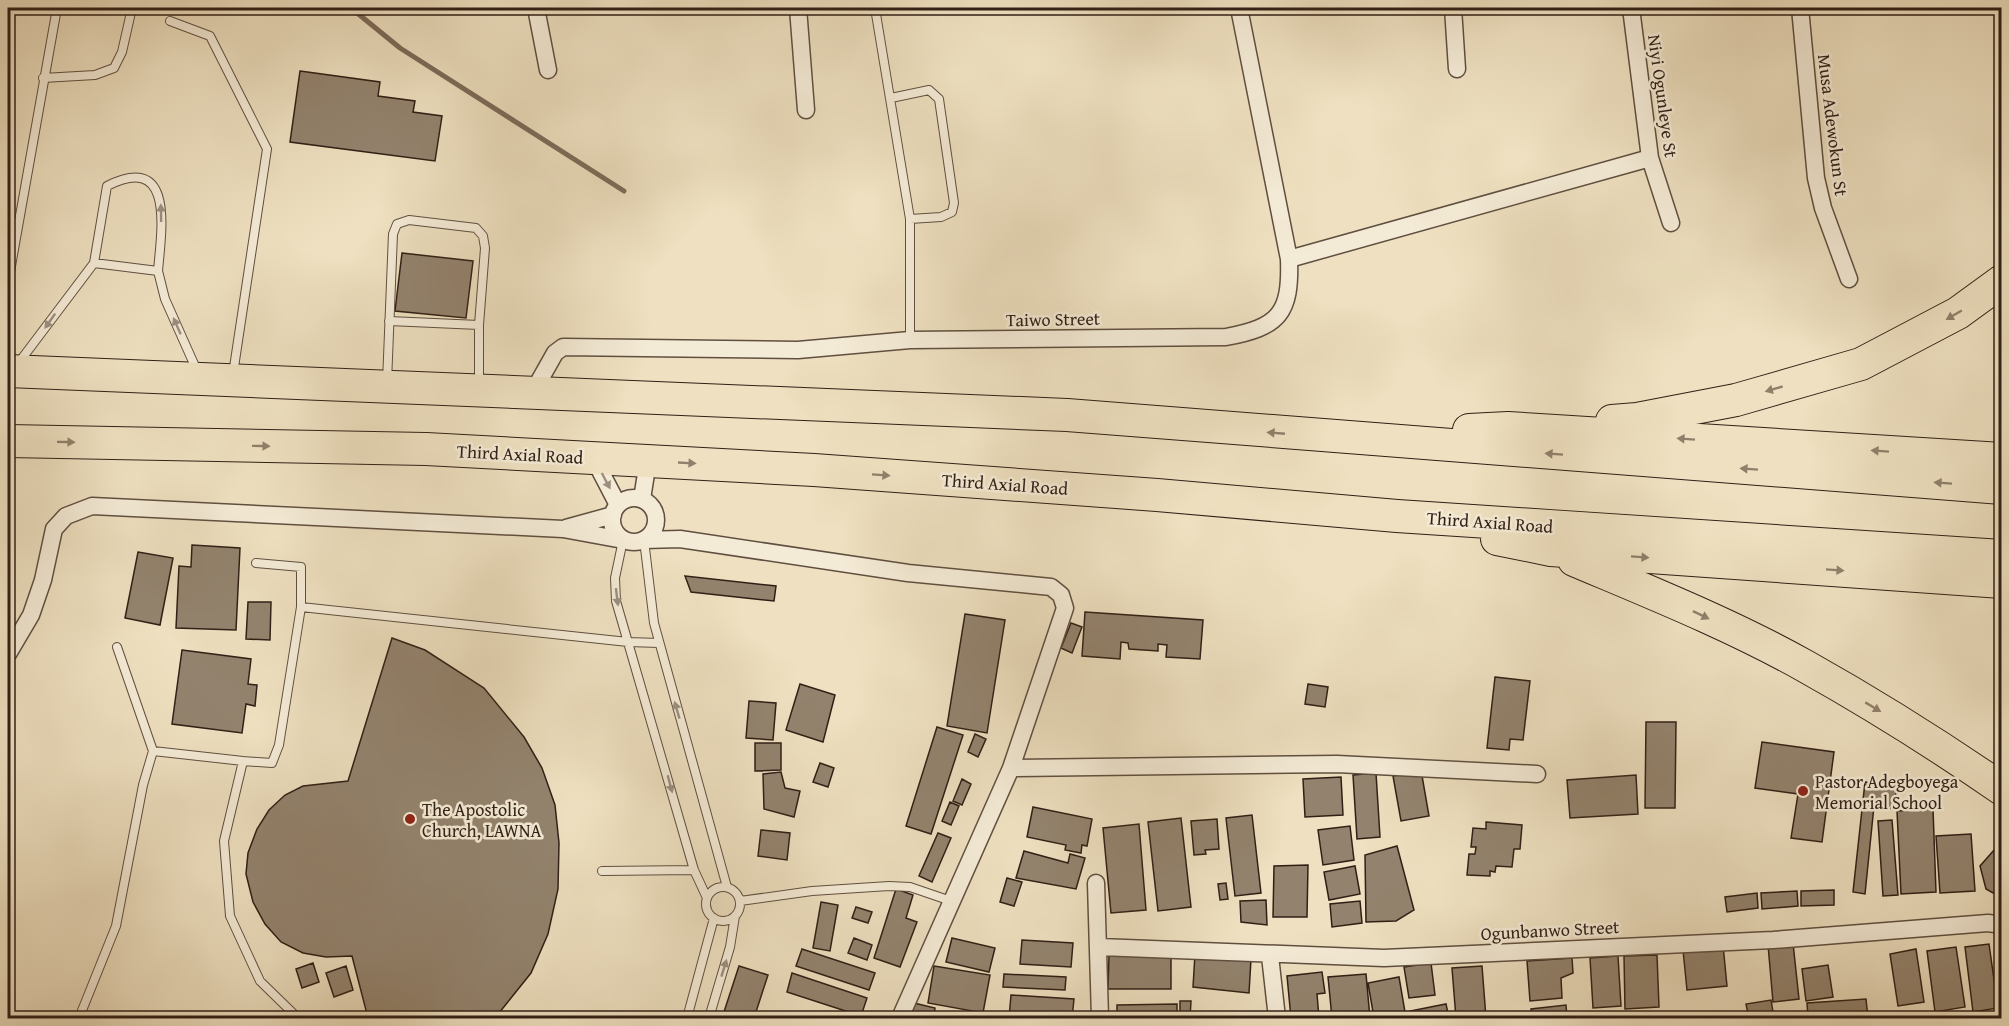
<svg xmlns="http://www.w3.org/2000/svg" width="2009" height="1026" viewBox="0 0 2009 1026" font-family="'Gentium Book Plus',serif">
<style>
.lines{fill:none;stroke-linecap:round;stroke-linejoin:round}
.stream{stroke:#7c6b59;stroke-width:5}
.building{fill:#93836e;stroke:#311f16;stroke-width:1.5}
.service-casing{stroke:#604f40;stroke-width:10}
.minor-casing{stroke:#604f40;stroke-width:19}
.motorway-casing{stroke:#311f16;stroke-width:34}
.service{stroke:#f4ebd6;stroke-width:8}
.minor{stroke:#f4ebd6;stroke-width:16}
.motorway{stroke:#eee0c0;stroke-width:32}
.oneway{fill:#9c8f80}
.oneway2{fill:#90806b}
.poi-dot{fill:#8f2418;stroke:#f4ebd6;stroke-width:2}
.labels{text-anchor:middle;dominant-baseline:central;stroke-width:5;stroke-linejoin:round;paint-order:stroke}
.street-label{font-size:18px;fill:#311f16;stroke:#f4ebd6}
.poi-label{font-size:18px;fill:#311f16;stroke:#f4ebd6;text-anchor:start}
</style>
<rect width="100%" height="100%" fill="#eee0c0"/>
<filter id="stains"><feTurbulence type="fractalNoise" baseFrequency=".00333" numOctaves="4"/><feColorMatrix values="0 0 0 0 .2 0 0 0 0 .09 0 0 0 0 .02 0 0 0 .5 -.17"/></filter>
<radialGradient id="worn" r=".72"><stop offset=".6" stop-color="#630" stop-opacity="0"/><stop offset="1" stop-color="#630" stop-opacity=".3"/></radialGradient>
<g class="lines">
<path class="stream" d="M 351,8 L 400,48 L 624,191"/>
</g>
<path class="building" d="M 300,71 L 380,82 L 378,96 L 415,101 L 413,112 L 442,116 L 435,161 L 290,142 Z
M 402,253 L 473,261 L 466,318 L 395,311 Z
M 192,545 L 240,548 L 236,630 L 176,628 L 179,566 L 191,567 Z
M 138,552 L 173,558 L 160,625 L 125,618 Z
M 685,576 L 776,586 L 774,601 L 691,592 Z
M 248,602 L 271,602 L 270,640 L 246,639 Z
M 1085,612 L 1203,620 L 1200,659 L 1166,657 L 1167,645 L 1158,644 L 1158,651 L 1129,649 L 1128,643 L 1121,642 L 1120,659 L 1082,656 Z
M 965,614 L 1005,620 L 987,733 L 947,726 Z
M 1071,623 L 1082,627 L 1072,653 L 1061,648 Z
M 392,638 L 425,650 L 484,688 L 524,737 L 542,768 L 555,805 L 559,843 L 558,889 L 548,934 L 531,973 L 495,1018 L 368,1018 L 352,956 L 326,957 L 303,953 L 281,942 L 265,924 L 253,902 L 246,874 L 248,853 L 257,829 L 269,810 L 285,795 L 303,786 L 348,781 Z
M 182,650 L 251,659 L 248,684 L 257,685 L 255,706 L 246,704 L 242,733 L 172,724 Z
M 1495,677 L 1530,681 L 1523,740 L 1510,739 L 1509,750 L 1487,748 Z
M 800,684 L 835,695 L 823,742 L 786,730 Z
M 1308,684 L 1328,687 L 1325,707 L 1305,704 Z
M 749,701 L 776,703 L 773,740 L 746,738 Z
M 1646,722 L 1676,722 L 1675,808 L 1645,808 Z
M 937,727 L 963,735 L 931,834 L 906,826 Z
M 975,734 L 986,739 L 978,757 L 968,752 Z
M 1762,742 L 1834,752 L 1822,842 L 1791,838 L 1798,794 L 1755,788 Z
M 755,743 L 781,743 L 781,770 L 755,771 Z
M 820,763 L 834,768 L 828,787 L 813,782 Z
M 1421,770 L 1429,816 L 1401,821 L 1393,776 Z
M 781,772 L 785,788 L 800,791 L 794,817 L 764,809 L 763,774 Z
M 1376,773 L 1380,837 L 1357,839 L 1353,775 Z
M 1636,775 L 1638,814 L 1570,818 L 1567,780 Z
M 1341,777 L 1343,815 L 1305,817 L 1303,779 Z
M 962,779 L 971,784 L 962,805 L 953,801 Z
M 1865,782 L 1897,785 L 1894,809 L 1874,806 L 1865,894 L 1853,892 Z
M 950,802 L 959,806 L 951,825 L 942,821 Z
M 1033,807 L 1092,819 L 1087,846 L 1082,845 L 1081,853 L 1065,850 L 1066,845 L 1027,837 Z
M 1933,809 L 1936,892 L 1901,894 L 1897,811 Z
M 1252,815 L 1261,893 L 1235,896 L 1226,818 Z
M 1181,818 L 1191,907 L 1158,911 L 1148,822 Z
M 1217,819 L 1219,849 L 1205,850 L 1206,854 L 1194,855 L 1191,821 Z
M 1892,820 L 1898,895 L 1883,896 L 1878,821 Z
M 1486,822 L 1522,825 L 1520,849 L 1514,849 L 1512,867 L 1496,866 L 1495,872 L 1490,871 L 1490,876 L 1467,875 L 1469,854 L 1475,854 L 1476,847 L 1471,847 L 1473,828 L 1486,829 Z
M 1139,824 L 1146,910 L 1111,913 L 1103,828 Z
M 1350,826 L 1354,860 L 1323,865 L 1318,830 Z
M 761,830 L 790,833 L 787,860 L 758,856 Z
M 938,833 L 951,838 L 932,882 L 919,876 Z
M 1971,834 L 1975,891 L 1940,893 L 1936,836 Z
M 1397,846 L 1414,910 L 1396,921 L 1366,922 L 1365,855 Z
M 1995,849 L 2002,853 L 2002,898 L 1986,889 L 1980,866 Z
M 1024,851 L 1068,863 L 1070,854 L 1085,858 L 1076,889 L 1016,878 Z
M 1308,865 L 1307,917 L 1273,917 L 1274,866 Z
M 1355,866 L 1360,894 L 1329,900 L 1324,872 Z
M 1007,878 L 1022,882 L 1014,906 L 1000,902 Z
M 1226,883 L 1228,899 L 1220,900 L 1218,884 Z
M 896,889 L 913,895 L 906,918 L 917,922 L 900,967 L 874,958 Z
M 1834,890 L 1834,905 L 1801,906 L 1801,891 Z
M 1797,891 L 1798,906 L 1762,909 L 1761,893 Z
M 1757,893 L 1758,908 L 1727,912 L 1725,897 Z
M 1266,900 L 1267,925 L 1241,922 L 1240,901 Z
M 1360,901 L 1362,923 L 1332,927 L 1330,904 Z
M 821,902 L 838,905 L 830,951 L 813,948 Z
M 856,907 L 872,912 L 868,923 L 852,918 Z
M 854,938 L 872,945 L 867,960 L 848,953 Z
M 952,938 L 995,948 L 989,972 L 946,962 Z
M 1022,940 L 1073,943 L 1071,967 L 1020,964 Z
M 1793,943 L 1799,999 L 1773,1002 L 1768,945 Z
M 1989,944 L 1998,1008 L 1973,1012 L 1965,947 Z
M 1723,945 L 1727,986 L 1687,990 L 1683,950 Z
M 1956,947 L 1965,1007 L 1935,1012 L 1927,951 Z
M 802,949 L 875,973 L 869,990 L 796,966 Z
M 1916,949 L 1924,1002 L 1898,1006 L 1890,954 Z
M 1195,954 L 1251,959 L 1249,993 L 1193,987 Z
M 1171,955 L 1171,989 L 1108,989 L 1109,956 Z
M 1657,955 L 1659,1007 L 1625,1009 L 1624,956 Z
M 1618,956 L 1621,1006 L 1593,1008 L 1590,958 Z
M 1572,958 L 1573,973 L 1561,978 L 1562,998 L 1530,1001 L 1527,961 Z
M 313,963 L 319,982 L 302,988 L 296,969 Z
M 1431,963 L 1435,995 L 1409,998 L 1404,967 Z
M 1828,965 L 1833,997 L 1806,1001 L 1802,969 Z
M 346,966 L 353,990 L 334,997 L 326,973 Z
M 739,966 L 768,975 L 754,1018 L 722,1018 Z
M 934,966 L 990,975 L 983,1013 L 928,1003 Z
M 1482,966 L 1486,1018 L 1456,1018 L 1452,968 Z
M 1322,972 L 1325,993 L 1317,994 L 1319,1018 L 1291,1018 L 1287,976 Z
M 792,973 L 867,998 L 861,1016 L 787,992 Z
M 1004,974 L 1066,977 L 1065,990 L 1003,987 Z
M 1366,974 L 1370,1018 L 1332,1018 L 1328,977 Z
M 1399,977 L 1406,1018 L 1374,1018 L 1368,983 Z
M 1011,995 L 1074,999 L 1072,1018 L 1009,1018 Z
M 1866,999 L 1868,1018 L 1808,1018 L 1807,1003 Z
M 1771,1000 L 1774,1018 L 1749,1018 L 1746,1004 Z
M 1180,1001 L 1191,1001 L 1190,1018 L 1180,1018 Z
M 914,1003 L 935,1008 L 934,1015 L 946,1018 L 910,1018 Z
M 1177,1004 L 1177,1018 L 1117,1018 L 1117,1005 Z
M 1446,1004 L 1449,1018 L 1411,1018 L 1410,1011 Z
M 1566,1005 L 1567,1018 L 1532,1018 L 1531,1009 Z
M 1660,1013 L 1660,1018 L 1624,1018 L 1624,1017 Z"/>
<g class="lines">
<g class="service-casing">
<path id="service" d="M 875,8 L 910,219 L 910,340
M 170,21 L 210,36 L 267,149 L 233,374
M 43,78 L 95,75 L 114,68 L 122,52 L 132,8
M 891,98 L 929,90 L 939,99 L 954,203 L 952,212 L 941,217 L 910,219
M 94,263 L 107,186 C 176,151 161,233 158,271
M 8,283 L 57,8
M 389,321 L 479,325
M 17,365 L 94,263 L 158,271 L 165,299 L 198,373
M 387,382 L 393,234 L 397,224 L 409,220 L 476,228 L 483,236 L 485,248 L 479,325 L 479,384
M 623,540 L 615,578 L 616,601 L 694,870 L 707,898
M 644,540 L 654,623 L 727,887
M 256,563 L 301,567 L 301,607
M 117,647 L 153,751
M 602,871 L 694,870
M706 904a17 17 0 1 1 34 0a17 17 0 1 1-34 0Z
M 740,901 L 812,891 L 889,886 L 910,887 L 951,901
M 79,1018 L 116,926 L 143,785 L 153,751 L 243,761
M 298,1018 L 260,981 L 230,916 L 224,841 L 243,761 L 272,763 L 279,745 L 301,607 L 628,642 L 659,643
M 687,1018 L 714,918
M 709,1018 L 730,947 L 735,916"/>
</g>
<g class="minor-casing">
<path id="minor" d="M 536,8 L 548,70
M 798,8 L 806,110
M 1453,8 L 1457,69
M 1631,8 L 1650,158 L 1671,223
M 1800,8 L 1816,178 L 1823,208 L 1849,279
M 1289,259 L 1650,158
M 533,392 L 555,353 L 563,347 L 798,350 L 910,340 L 1226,337 C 1279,327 1291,314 1289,259 L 1239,8
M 593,457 L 618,505
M612 520a22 22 0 1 1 44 0a22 22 0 1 1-44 0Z
M 642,499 L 648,461
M 566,528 L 613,515
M 644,540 L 680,539 L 908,573 L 1051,587 L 1061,595 L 1065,608 L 1011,768 L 900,1018
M 8,654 L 31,615 L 43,580 L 54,529 L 66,516 L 92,506 L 563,529 L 623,540
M 1011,768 L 1337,764 L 1537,774
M 1096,883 L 1100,1018
M 1100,947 L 1384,958 L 1773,940 L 1988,923 L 2002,925
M 1270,956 L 1277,1018"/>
</g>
<g class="motorway-casing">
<path id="motorway" d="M 8,371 L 1067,415 L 2002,488
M 1612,421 L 1637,419 L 1736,400 L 1861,364 L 1958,313 L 2002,281
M 1469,430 L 1508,428 L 2002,459
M 8,441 L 426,449 L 814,470 L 1157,495 L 1397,516 L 2002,556
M 1497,539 L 1551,550 L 2002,582
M 1574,560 C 1652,593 1732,625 1805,666 C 1873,704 1938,745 2002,789"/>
</g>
<use href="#service" class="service"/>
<use href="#minor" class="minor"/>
<use href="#motorway" class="motorway"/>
</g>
<defs><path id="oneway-solid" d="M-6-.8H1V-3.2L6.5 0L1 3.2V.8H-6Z" transform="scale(1.5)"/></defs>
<g class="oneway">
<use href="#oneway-solid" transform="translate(161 213) rotate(-91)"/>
<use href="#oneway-solid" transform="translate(50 321) rotate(125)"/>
<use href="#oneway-solid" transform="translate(177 326) rotate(-114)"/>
<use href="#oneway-solid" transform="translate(606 481) rotate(62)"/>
<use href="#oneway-solid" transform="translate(617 597) rotate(83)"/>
<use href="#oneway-solid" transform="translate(677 710) rotate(-106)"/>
<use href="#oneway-solid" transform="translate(670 784) rotate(75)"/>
<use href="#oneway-solid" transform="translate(724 968) rotate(-73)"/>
</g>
<g class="oneway2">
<use href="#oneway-solid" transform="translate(1954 315) rotate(150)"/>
<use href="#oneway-solid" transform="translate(1774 389) rotate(164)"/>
<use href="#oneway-solid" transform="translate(1276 433) rotate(-175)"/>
<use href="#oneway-solid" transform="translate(1686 439) rotate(-176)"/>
<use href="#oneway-solid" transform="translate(66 442) rotate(1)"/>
<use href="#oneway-solid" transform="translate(261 446) rotate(1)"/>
<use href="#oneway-solid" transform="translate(1880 451) rotate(-176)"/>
<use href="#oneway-solid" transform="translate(1554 454) rotate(-176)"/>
<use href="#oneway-solid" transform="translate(687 463) rotate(3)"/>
<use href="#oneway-solid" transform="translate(1749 469) rotate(-176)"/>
<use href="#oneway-solid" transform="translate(881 475) rotate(4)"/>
<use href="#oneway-solid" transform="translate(1943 483) rotate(-176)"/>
<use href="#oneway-solid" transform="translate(1640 557) rotate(4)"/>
<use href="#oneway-solid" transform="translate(1835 570) rotate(4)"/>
<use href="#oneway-solid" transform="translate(1701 615) rotate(26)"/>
<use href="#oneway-solid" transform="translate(1873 707) rotate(31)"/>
</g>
<g class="poi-dot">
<circle cx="1803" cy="791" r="6"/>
<circle cx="410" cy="819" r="6"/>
</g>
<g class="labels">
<g class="street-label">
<text transform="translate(1663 96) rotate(82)">Niyi Ogunleye St</text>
<text transform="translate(1833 125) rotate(83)">Musa Adewokun St</text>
<text transform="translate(1053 319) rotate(-1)">Taiwo Street</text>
<text transform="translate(520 454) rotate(3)">Third Axial Road</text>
<text transform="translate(1005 484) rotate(4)">Third Axial Road</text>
<text transform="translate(1490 522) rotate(4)">Third Axial Road</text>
<text transform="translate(1550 930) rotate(-3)">Ogunbanwo Street</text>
</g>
<g class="poi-label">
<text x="1815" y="781">Pastor Adegboyega<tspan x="1815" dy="21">Memorial School</tspan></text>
<text x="422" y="809">The Apostolic<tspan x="422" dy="21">Church, LAWNA</tspan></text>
</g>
</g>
<rect width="2009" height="1026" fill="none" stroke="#eee0c0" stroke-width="30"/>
<rect x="9" y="9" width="1991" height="1008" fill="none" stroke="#311f16" stroke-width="3"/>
<rect x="15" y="15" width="1979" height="996" fill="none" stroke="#311f16" stroke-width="1.5"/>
<rect width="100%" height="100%" filter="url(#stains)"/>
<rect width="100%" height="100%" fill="url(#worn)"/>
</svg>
